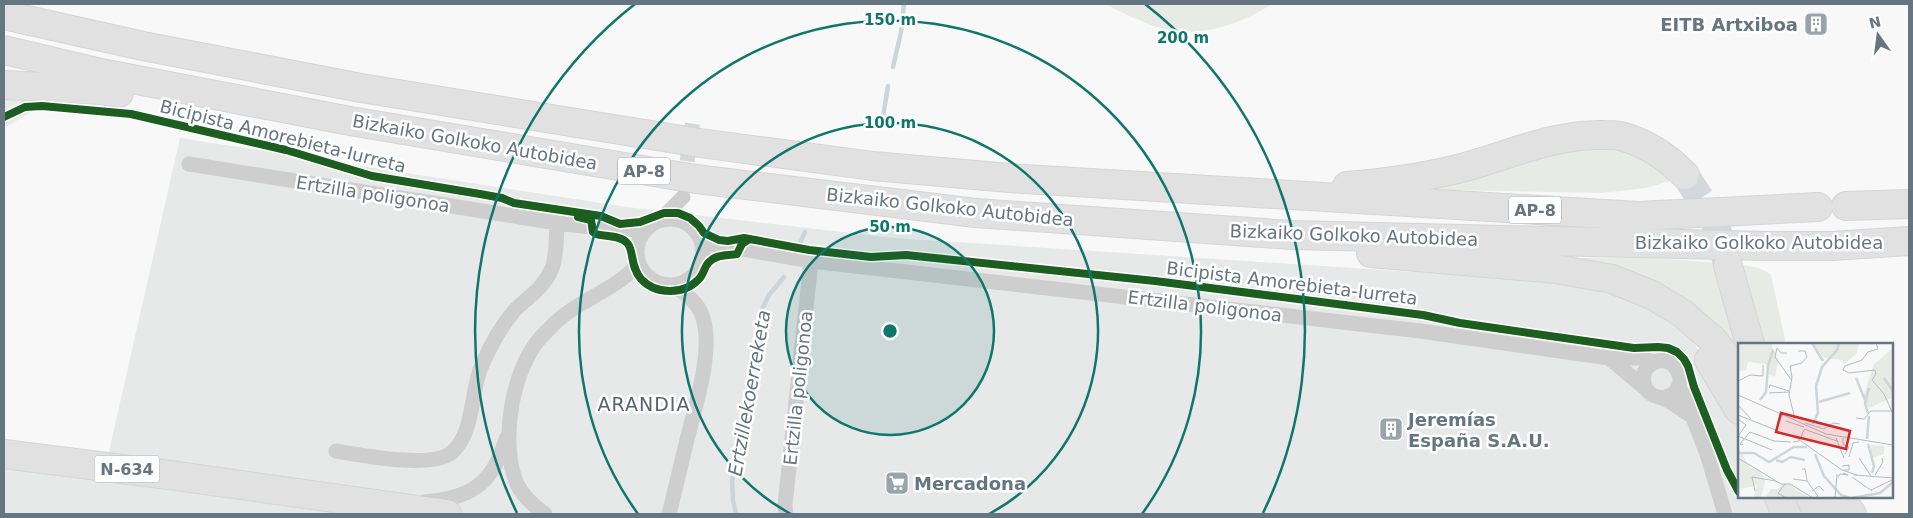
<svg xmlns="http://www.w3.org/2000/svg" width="1913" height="518" viewBox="0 0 1913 518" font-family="'DejaVu Sans',sans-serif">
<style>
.built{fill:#e7e8e8}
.green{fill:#e7eae5}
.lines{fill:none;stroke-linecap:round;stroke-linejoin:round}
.stream{stroke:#cdd5d8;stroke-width:4.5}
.street-tunnel{stroke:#d3d8da;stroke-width:15;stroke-dasharray:15 8;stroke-linecap:butt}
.highway-tunnel{stroke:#d3d8da;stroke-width:28;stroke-dasharray:28 14;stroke-linecap:butt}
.highway-casing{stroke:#d4d5d5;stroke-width:30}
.street{stroke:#cececf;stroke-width:15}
.highway{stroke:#e1e1e2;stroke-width:28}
.cycleway-casing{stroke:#fff;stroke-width:11}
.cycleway{stroke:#1b5e20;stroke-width:8}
.ring{fill:none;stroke:#0f766e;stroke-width:2.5}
.labels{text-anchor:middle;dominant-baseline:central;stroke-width:5;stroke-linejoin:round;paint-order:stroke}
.shield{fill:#fff;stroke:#939fa8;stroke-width:1}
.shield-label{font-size:16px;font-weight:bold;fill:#657682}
.poi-label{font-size:18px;font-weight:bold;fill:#657682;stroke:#fff;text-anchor:start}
.street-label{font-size:18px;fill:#657682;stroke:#fff}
.water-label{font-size:19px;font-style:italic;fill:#60747c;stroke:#fff}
.neighbourhood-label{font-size:19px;letter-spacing:1px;fill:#57636d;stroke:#fff}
.inset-river{fill:none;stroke:#cdd5d8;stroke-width:2.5}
.inset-road{fill:none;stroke:#b4bcc2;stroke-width:1}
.view{fill:#d62828;fill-opacity:0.15;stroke:#d62828;stroke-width:2.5}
.inset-edge{fill:none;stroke:#657682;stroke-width:2.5}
.centre{fill:#0f766e;stroke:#fff;stroke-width:2.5}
.ring-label{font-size:15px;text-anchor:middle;font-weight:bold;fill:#0f766e;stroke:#fff;stroke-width:5;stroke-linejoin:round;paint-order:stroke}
</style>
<rect width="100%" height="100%" fill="#f8f8f8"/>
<path class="built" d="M 180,138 L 627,207 L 894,238 L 1554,281 L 1630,299 L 1686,328 L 1739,427 L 1739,497 L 1773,497 L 1781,514 L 4,514 L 4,465 L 103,478 Z"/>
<path class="green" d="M 1105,4 L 1272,4 C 1238,26 1195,40 1154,26 C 1137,20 1121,12 1105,4 Z
M 4,97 L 36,98 L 35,110 L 4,128 Z
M 1623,145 L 1677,179 L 1646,188 L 1603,193 L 1401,189 L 1560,147 Z
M 1555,258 L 1653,258 L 1719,263 L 1739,355 C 1721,335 1705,313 1683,297 C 1645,271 1598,267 1555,258 Z
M 1739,265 C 1752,266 1760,267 1771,275 L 1786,344 L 1762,344 Z"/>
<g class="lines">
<path class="stream" d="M 893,67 L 901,32 L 904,4
M 883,117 L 888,86
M 800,243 L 805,232
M 736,514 L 733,500 L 732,480 L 742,443 L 744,406 L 760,340 L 760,313 L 769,295 L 784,277"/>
<path class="street-tunnel" d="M 684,184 L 693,120"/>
<path class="highway-tunnel" d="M 1685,175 L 1714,219 L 1728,266"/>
<g class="highway-casing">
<path id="highway" d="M 4,15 L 143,46 L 361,88 L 700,143 L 873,166 L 1009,178 L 1638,216 L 1818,207
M 4,50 L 101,73 L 350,121 L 696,179 L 976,213 L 1292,235 L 1767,246 L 1832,246 L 1909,241
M 4,85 L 99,90 L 119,93
M 1347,186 C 1382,183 1420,178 1453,170 C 1504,158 1552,133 1605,135 C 1612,135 1619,135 1624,137 C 1648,144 1668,158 1685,175
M 1846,206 L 1909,204
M 1371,253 L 1556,269 L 1612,279 L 1652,295 L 1682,313 L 1713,340 L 1731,362 L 1739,377
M 1728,266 L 1750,344
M 1709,360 L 1739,410
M 4,454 L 177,476 L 447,514
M 1779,497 L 1786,514
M 1810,497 L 1820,514
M 1839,497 L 1852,514"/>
</g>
<path class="street" d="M 189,164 L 557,223 L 617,230 L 646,229
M637 252a33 33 0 1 1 66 0a33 33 0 1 1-66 0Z
M 660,220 L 683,197
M 702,243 L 708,243 L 811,261 L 1420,331 L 1609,358 L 1640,358 L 1654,362
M 1609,358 L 1646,389
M 1678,387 L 1685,397 L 1707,454 L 1725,514
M 1662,398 C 1697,392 1674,346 1650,365 C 1641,372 1641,387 1651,394 C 1655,397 1658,396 1662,398 C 1673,402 1682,411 1692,416
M 336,451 C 362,455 429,469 451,453 C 475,434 470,390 482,365 C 491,344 500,327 515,310 C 529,296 544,288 552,268 C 557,257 556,236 557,223
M 425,502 C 459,499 486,491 500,455 C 503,449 504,443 507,437
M 545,514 C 534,506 523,497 517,484 C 499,443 512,364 545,333 C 552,326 559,318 567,313 C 591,296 621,285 639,263
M 669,514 C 676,487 682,459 689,432 C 697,399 713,351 703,318 C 699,303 685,293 673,285
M 786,514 L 785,505 L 811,261"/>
<use href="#highway" class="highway"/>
<g class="cycleway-casing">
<path id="cycleway" d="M 4,117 L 25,107 L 42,106 L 131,114 L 286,150 L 372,176 L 480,194 L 502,198 L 514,203 L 601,216 L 620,224 L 640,222 L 664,213 L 678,213 L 690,218 L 699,226 L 704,233 L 719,240 L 728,241 L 744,238 L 809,250 L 871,257 L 906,255 L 1155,281 L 1423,315 L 1460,323 L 1634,348 L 1658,347 L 1668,348 L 1677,352 L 1684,359 L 1688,366 L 1694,387 L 1727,470 L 1739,492
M 578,217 L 591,220 C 592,223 592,229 593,232 C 598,238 620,233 628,244 C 634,252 630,266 641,279 C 656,295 684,295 699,279 C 704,274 704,267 709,262 C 717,254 727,256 737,254 L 742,244 L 748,240"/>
</g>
<use href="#cycleway" class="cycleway"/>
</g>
<circle cx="890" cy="331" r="104" fill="#0f766e" fill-opacity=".12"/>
<g class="ring">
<circle cx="890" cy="331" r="104"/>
<path d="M791 514A208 208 0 1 1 989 514"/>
<path d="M638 514A311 311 0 1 1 1142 514"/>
<path d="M517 513A415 415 0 0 1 635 4M1145 4A415 415 0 0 1 1263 513"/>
</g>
<defs>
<g id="building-square" transform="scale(1.25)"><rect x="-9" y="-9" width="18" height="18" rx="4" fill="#98a4ab" stroke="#fff"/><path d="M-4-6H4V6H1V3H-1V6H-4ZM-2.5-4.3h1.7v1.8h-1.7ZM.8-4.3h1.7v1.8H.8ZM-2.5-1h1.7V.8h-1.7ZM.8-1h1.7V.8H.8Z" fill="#fff"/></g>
<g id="supermarket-square" transform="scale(1.25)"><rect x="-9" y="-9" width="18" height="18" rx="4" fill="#98a4ab" stroke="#fff"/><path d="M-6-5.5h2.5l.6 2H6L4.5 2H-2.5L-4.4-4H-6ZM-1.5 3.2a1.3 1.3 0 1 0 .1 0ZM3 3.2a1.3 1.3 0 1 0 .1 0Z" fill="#fff"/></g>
</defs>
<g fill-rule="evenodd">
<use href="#building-square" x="1816" y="24"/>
<use href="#building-square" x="1391" y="429"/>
<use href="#supermarket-square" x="897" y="483"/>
</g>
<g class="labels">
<g class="shield">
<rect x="618" y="157.5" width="52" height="27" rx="4"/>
<rect x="1509" y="196.5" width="52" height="27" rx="4"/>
<rect x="94.5" y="455.5" width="65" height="27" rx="4"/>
</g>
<g class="shield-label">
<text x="644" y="171">AP-8</text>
<text x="1535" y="210">AP-8</text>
<text x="127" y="469">N-634</text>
</g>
<g class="poi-label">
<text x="1798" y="24" text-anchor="end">EITB Artxiboa</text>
<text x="1408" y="419">Jeremías<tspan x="1408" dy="21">España S.A.U.</tspan></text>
<text x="914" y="483">Mercadona</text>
</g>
<g class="street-label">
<text transform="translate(283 136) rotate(14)">Bicipista Amorebieta-Iurreta</text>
<text transform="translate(475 142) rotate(10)">Bizkaiko Golkoko Autobidea</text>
<text transform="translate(373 194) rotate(9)">Ertzilla poligonoa</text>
<text transform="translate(950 207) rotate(6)">Bizkaiko Golkoko Autobidea</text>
<text transform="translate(1354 235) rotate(2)">Bizkaiko Golkoko Autobidea</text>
<text x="1759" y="242">Bizkaiko Golkoko Autobidea</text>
<text transform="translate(1292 283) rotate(7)">Bicipista Amorebieta-Iurreta</text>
<text transform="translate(1205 306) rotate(7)">Ertzilla poligonoa</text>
<text transform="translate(798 388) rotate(-84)">Ertzilla poligonoa</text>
</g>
<g class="water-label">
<text transform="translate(749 393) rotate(-80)">Ertzillekoerreketa</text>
</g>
<g class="neighbourhood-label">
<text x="644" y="404">ARANDIA</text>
</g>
</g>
<g transform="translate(1738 343)">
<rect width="155" height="155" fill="#f8f8f8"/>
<path d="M 0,0 L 33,0 L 40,18 L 37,34 L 31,31 L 28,21 L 10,19 L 8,27 L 0,28 ZM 75,0 L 121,0 L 119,10 L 106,21 L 104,17 L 86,15 ZM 155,5 L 155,68 L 153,55 L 131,65 L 125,54 L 136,21 ZM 132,102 L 146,103 L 146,111 L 134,115 ZM 0,104 L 12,125 L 21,126 L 27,138 L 23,155 L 15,155 L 19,142 L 0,147 ZM 44,141 L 50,141 L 72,155 L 27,155 L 33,146 L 40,146 Z" fill="#e7eae5"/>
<path class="inset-river" d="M 74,0 L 85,18M 118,35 L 127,57M 146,35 L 155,48M 22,57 L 28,49 L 30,23 L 35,7M 81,59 L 112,50M 130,70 L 127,60 L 131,45M 75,81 L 80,70 L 78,43 L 84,24 L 99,7 L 101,0M 129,96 L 131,73M 130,101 L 136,123 L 134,130M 0,110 L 16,110 L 31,119 L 56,104 L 69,104M 77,111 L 86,133 L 103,152 L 112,155M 38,117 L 44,119 L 53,114 L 67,117M 114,155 L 142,150 L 155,139"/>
<path class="inset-road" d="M 138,0 L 140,6 L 130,9 L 124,17 L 107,23 L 105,27 L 111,30 L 137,27 L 138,31 L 134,37 L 146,51 L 155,71M 49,10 L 43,10 L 39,5 L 37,14 L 54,38M 0,38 L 12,32 L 25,33 L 25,22M 31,45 L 32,42 L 51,48M 31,50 L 51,49M 0,52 L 88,91 L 155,102M 0,62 L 13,76M 0,72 L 60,96 L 104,127 L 119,132M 118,75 L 126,76 L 133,68 L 154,68M 0,76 L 8,82 L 1,92M 57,76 L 51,52 L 54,34 L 52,23 L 64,20 L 69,14 L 67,8 L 60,8M 48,78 L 66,84M 67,80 L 86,86 L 95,80 L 102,81M 66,86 L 99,98M 0,93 L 34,107M 98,95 L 106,115M 105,95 L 105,101 L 111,104 L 107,111M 55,99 L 61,98 L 66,87M 5,101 L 4,102 L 2,101 L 12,89 L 36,98 L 53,99M 111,114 L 115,100 L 121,99M 0,115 L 43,141 L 52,141 L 75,155M 121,115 L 133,133M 104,123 L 111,122 L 111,127 L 106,127M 64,126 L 67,126 L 69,138M 116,132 L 155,135M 137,132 L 145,119 L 144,115M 100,134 L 102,131 L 110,132 L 105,130M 114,134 L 134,148M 55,136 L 69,138 L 80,153 L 77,155M 47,141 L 40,150 L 48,155M 133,147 L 154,137M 17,148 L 14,134 L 38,138M 74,148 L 81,143 L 86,148M 97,155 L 99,131"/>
<path class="view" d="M 43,70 L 112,88 L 108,106 L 38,89 Z"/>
<rect width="155" height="155" class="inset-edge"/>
</g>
<circle cx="890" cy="331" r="8" class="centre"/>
<g class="ring-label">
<text x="890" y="25">150 m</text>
<text x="1183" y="43">200 m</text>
<text x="890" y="128">100 m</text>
<text x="890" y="232">50 m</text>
</g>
<rect width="1913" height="518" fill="none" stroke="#657682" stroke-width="10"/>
<g transform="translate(1878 35) rotate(346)" stroke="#ffffff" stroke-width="4" paint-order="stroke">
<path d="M0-4L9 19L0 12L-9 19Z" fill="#657682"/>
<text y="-8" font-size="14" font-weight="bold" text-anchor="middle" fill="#657682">N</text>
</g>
</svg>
